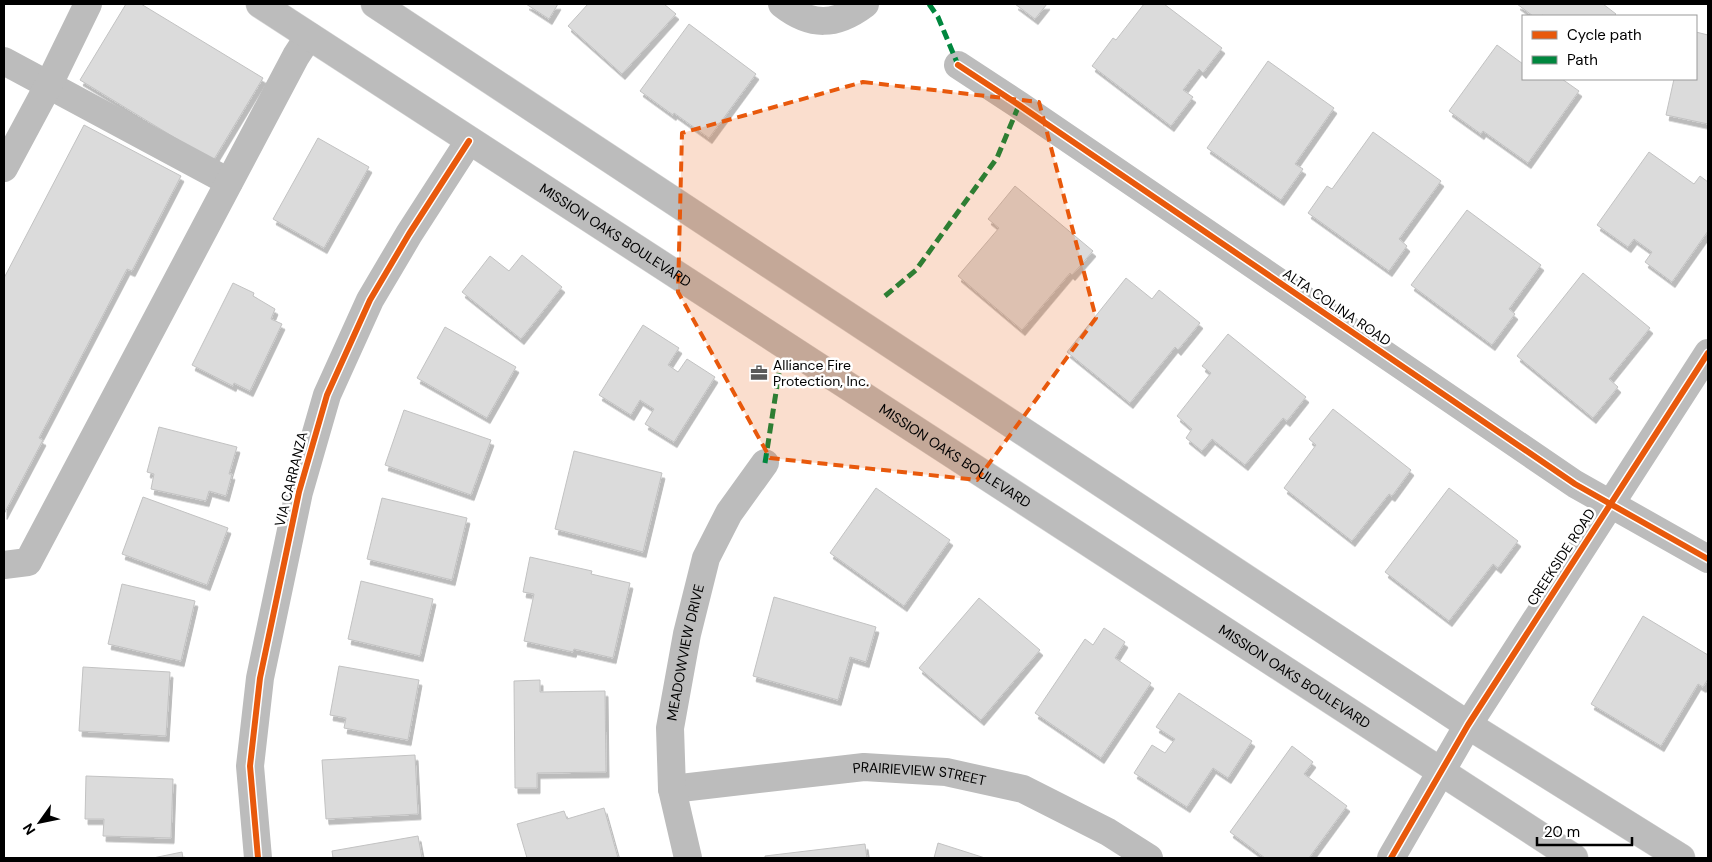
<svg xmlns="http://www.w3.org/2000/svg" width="1712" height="862" viewBox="0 0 1712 862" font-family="'DM Sans',sans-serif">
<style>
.building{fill:#dbdbdb;stroke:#c2c2c2;filter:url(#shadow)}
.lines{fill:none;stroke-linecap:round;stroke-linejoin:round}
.major-casing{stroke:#dbdbdb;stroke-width:29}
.minor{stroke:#bcbcbc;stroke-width:28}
.major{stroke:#bcbcbc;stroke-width:28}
.quiet{stroke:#00873e;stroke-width:5;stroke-dasharray:10 5;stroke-linecap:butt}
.cycleway-casing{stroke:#fff;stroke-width:9}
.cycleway{stroke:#e8590c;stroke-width:6}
.marked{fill:#e8590c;fill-opacity:0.2;stroke:#e8590c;stroke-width:4;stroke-dasharray:10 6;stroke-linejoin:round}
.labels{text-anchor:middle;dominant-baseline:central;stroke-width:5;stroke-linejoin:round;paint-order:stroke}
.street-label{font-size:14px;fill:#000;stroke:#fff}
.poi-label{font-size:14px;fill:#000;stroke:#fff;text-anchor:start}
</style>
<defs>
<filter id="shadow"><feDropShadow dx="3" dy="5.5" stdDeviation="0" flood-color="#0004"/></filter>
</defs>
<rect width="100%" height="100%" fill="#fff"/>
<path class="building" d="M 126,4 L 141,4 L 263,78 L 213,161 L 80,80 Z
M 526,4 L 558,4 L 549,19 Z
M 588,4 L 664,4 L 676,14 L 622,74 L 568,26 Z
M 1015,4 L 1047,4 L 1035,19 Z
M 1144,4 L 1164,4 L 1222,48 L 1203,73 L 1199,69 L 1183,90 L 1193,97 L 1171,126 L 1092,66 L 1113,38 L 1116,40 Z
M 1517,4 L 1603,4 L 1616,14 L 1614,16 L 1544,16 L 1542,15 L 1541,16 L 1533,16 Z
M 689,24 L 756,74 L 709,138 L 674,113 L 673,115 L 640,91 Z
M 1696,32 L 1708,35 L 1708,124 L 1666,115 L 1674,79 L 1696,79 Z
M 1497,45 L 1523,64 L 1523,79 L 1562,79 L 1579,91 L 1528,163 L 1483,131 L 1481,134 L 1449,111 Z
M 1268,61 L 1334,108 L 1295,164 L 1303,169 L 1281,200 L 1207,148 Z
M 84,125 L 181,176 L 132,271 L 127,269 L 39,438 L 43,440 L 4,514 L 4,278 Z
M 1373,132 L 1441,181 L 1399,239 L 1407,246 L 1389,271 L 1308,213 L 1327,186 L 1332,189 Z
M 318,138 L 369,167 L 324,248 L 273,219 Z
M 1649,152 L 1694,184 L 1700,176 L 1708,182 L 1708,231 L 1672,282 L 1645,262 L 1652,252 L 1634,239 L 1628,247 L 1597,225 Z
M 1015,186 L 1093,251 L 1072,275 L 1070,273 L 1022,330 L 958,276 L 999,228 L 988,219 Z
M 1467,210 L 1541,265 L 1509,309 L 1515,314 L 1492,345 L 1411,285 Z
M 522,255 L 562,287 L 521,339 L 462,292 L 490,256 L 509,271 Z
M 1583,273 L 1650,328 L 1609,379 L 1618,387 L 1593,418 L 1517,356 Z
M 1126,278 L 1152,299 L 1159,290 L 1200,323 L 1178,350 L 1175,347 L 1130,403 L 1067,352 Z
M 233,283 L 254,293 L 253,296 L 275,309 L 271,319 L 282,324 L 250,391 L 234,383 L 233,386 L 192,365 Z
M 643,325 L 679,348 L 668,365 L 678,372 L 687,359 L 715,377 L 674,442 L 645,424 L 654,409 L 640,400 L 631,415 L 599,395 Z
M 445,327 L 516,367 L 487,418 L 417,378 Z
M 1228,334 L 1306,397 L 1287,421 L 1283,418 L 1245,465 L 1212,439 L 1202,451 L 1186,438 L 1192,429 L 1177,416 L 1211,373 L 1202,366 Z
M 1333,409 L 1411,470 L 1392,496 L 1389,494 L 1352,541 L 1284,488 L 1316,445 L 1309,439 Z
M 404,410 L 491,440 L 471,495 L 385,465 Z
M 159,427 L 237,447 L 229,474 L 232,474 L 226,496 L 209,491 L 206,501 L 151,489 L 154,474 L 147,472 Z
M 574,451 L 662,473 L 643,552 L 555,529 Z
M 876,488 L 950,540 L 904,606 L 830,553 Z
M 1449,488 L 1518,541 L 1498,568 L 1493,564 L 1449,621 L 1385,572 Z
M 143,497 L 228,528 L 207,585 L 122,554 Z
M 382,498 L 467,518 L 452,580 L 367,559 Z
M 530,557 L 592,571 L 591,574 L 630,583 L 613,658 L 574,649 L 573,652 L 524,641 L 534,594 L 523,592 Z
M 361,581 L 433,599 L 420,656 L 348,639 Z
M 122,584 L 195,601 L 181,661 L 108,644 Z
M 774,597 L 876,627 L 866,662 L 850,657 L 838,700 L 753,676 Z
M 979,598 L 1040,650 L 981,720 L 919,668 Z
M 1643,616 L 1708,655 L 1708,679 L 1703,687 L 1698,684 L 1661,746 L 1591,704 Z
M 1104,628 L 1125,642 L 1115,658 L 1151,683 L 1101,758 L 1035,713 L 1085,639 L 1093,645 Z
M 339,666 L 419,680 L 408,740 L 344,728 L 346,718 L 330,715 Z
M 83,667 L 170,672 L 166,736 L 79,731 Z
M 540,680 L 540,692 L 605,691 L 606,772 L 537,773 L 537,788 L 515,788 L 514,681 Z
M 1179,693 L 1252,741 L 1228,778 L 1213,768 L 1187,807 L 1134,773 L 1152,745 L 1165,753 L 1175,739 L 1156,727 Z
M 1292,746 L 1313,762 L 1304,774 L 1347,806 L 1309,858 L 1265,858 L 1230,832 Z
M 415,755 L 418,814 L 326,819 L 322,760 Z
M 86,776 L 173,779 L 171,838 L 103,836 L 104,819 L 85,819 Z
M 604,808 L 618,858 L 527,858 L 517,824 L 564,811 L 567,819 Z
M 418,836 L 422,858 L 333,858 L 332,851 Z
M 938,843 L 985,858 L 934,858 Z
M 865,844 L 867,858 L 765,858 L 765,856 Z
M 182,852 L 183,858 L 153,858 Z"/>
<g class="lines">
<g class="major-casing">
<g id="major">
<path id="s3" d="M 260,4 L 1574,858"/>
<path d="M 375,4 L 1468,725 L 1681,858"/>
</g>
</g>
<g class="minor">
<path d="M 782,4 C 811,27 836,26 865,4"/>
<path d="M 4,61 L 229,182"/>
<path d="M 958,65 L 1019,105 L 1575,484 L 1708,559"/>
<path d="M 4,168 L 48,86 L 88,4"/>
<path d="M 4,565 L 28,562 L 296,56 L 309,36"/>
<path id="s1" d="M 672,789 L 864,767 L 946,772 L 1023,789 L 1108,832 L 1149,858"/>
<path d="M 258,858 L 250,766 L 260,678 L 299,492 L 327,395 L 370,300 L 409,234 L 469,141"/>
<path id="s2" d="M 688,858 L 672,789 L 670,728 L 687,634 L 706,558 L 729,513 L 765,463"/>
<path d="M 1391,858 L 1468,725 L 1708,353"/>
</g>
<use href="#major" class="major"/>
<path class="quiet" d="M 929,4 L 938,17 L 958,65
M 885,296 L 916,270 L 997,158 L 1019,105
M 765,463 L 779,373"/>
<g class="cycleway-casing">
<path id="cycleway" d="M 958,65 L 1019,105 L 1575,484 L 1708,559
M 258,858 L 250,766 L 260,678 L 299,492 L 327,395 L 370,300 L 409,234 L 469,141
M 1391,858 L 1468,725 L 1708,353"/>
</g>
<use href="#cycleway" class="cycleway"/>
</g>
<path class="marked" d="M 863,82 L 1039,102 L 1096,318 L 977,480 L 770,458 L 678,292 L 682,133 Z"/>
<defs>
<g id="office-bare" transform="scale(1.35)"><path d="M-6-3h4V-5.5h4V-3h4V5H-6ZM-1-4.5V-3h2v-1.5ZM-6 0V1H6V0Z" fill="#595959" stroke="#fff" stroke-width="2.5" paint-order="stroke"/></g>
</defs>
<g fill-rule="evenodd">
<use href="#office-bare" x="759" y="373"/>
</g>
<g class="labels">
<g class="street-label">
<text stroke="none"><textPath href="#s3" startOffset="424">MISSION OAKS BOULEVARD</textPath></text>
<text transform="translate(1337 307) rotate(34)">ALTA COLINA ROAD</text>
<text stroke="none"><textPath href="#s3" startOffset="829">MISSION OAKS BOULEVARD</textPath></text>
<text transform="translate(291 479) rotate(-76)">VIA CARRANZA</text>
<text transform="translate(1561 557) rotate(-57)">CREEKSIDE ROAD</text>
<text stroke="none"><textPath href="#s2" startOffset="209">MEADOWVIEW DRIVE</textPath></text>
<text stroke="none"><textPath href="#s3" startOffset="1234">MISSION OAKS BOULEVARD</textPath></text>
<text stroke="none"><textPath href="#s1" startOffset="249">PRAIRIEVIEW STREET</textPath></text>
</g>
<g class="poi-label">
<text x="773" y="365">Alliance Fire<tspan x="773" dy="16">Protection, Inc.</tspan></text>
</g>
</g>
<rect width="1712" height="862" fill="none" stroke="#000000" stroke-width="10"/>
<rect x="1522" y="15" width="175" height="65" fill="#ffffff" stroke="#999999"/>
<rect x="1532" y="31" width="25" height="8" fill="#e8590c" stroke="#999999"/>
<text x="1567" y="40" font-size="15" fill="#000000">Cycle path</text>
<rect x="1532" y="56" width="25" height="8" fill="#00873e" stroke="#999999"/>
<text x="1567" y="65" font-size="15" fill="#000000">Path</text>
<g transform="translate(40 822) rotate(237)" stroke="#ffffff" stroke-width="4" paint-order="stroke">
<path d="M0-4L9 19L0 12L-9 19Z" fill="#000000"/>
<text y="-8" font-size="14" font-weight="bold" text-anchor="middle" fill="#000000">N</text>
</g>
<path d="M1537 837v8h95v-8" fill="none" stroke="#000000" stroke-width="2.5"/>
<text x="1544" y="837" font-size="15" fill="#000000" stroke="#ffffff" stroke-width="4" paint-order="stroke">20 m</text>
</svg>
